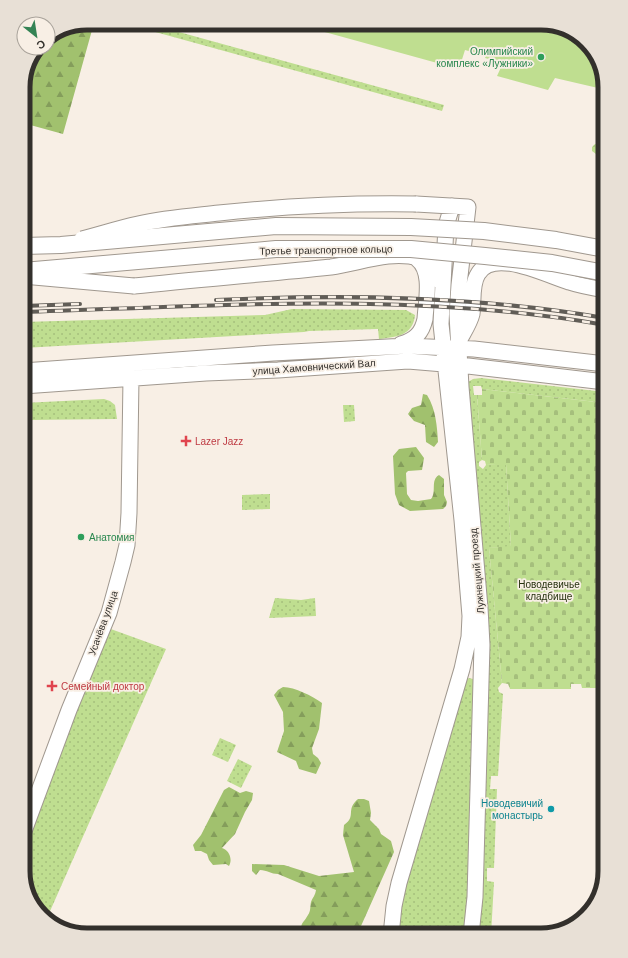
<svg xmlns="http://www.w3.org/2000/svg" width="628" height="958" viewBox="0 0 628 958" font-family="Helvetica,sans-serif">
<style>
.grass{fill:url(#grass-dots)}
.forest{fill:url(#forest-firs)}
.cemetery{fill:url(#cemetery-stones)}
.pitch{fill:#bfde90}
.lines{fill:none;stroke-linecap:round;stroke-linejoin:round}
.secondary-casing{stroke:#a0988f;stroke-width:17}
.secondary{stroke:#fff;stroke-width:15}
.rail-casing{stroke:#615d57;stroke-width:4}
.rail{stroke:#f8efe5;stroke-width:2.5;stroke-dasharray:8;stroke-linecap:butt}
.secondary-bridge-casing{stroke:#a0988f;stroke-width:17;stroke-linecap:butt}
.primary-bridge-casing{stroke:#a0988f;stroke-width:18;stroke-linecap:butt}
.secondary-bridge{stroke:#fff;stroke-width:15}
.primary-bridge{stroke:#fff;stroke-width:16}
.leisure-dot{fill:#2e9e5b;stroke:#f8efe5;stroke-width:1.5}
.health-dot{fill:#e0444e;stroke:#f8efe5;stroke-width:1.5}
.culture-dot{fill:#0f9aa8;stroke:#f8efe5;stroke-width:1.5}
.labels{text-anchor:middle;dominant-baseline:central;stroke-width:3.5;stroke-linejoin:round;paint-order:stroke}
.leisure-label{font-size:10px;fill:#27864d;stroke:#f8efe5;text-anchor:end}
.street-label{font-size:10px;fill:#33302c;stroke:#f8efe5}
.health-label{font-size:10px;fill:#be3a42;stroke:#f8efe5;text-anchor:start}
.park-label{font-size:10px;fill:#26320f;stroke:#f8efe5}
.culture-label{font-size:10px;fill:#0d838f;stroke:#f8efe5;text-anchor:end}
.rim{fill:none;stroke:#33302c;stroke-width:5}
</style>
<defs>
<pattern id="grass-dots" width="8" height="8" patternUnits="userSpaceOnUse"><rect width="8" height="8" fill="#bfde90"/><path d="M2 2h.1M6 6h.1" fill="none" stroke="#a5bf7c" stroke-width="1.8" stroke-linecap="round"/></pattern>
<pattern id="forest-firs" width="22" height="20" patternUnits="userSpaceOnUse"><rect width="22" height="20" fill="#a1c16e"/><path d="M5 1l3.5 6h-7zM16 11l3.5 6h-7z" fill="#849d5b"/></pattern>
<pattern id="cemetery-stones" width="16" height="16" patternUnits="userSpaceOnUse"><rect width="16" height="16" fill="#bfde90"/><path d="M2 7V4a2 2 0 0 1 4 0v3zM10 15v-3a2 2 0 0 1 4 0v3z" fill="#a5bf7c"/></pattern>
</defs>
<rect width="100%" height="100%" fill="#f8efe5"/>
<path class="grass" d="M 150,24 L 444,105 L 442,111 L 148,30 Z
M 595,144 L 605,146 L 605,157 L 596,154 L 592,151 L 592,147 Z
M 292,309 L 406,310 L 415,315 C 413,336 396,337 379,339 L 378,329 L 309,331 L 304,332 L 23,348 L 23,322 L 265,315 Z
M 481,378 L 605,392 L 605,403 L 482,389 L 481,386 L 473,386 L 474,395 L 477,395 L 482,460 L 479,462 L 479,466 L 483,469 L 486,465 L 506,463 L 511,547 L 489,548 L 502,683 L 498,688 L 499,692 L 503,694 L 498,776 L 491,776 L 490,789 L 497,789 L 494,868 L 487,868 L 487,881 L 494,882 L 491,935 L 478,935 C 485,837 489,738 488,639 L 468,382 L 473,379 Z
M 104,399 L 110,401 L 115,405 L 117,419 L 29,420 L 23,422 L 23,403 Z
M 343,405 L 354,405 L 355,421 L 344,422 Z
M 270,494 L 270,509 L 242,510 L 242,495 Z
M 275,598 L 301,600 L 315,598 L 316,616 L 269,618 Z
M 108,628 L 166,649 L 47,918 L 31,903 L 23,871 L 23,844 Z
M 469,678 L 473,679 L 475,686 L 467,916 L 465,935 L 397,935 L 400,906 L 465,680 Z
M 220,738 L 236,745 L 228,762 L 212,755 Z
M 238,759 L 252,766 L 241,788 L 227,781 Z"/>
<path class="forest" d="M 87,23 L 94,23 L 63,134 L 23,123 L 23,88 L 27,74 L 39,48 L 48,48 L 48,39 Z
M 423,394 L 427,395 C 436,409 437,427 438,442 L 434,447 L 426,442 L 425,425 L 414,421 L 408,414 L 412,408 L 421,405 Z
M 416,447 L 424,458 L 422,470 L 408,471 L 406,473 L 407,494 L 411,500 L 418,501 L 431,499 C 437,492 430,480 439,475 L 444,479 L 444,495 L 447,502 L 446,506 L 443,509 L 410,511 L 399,505 L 395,494 L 393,456 L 399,449 Z
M 283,687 C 295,687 312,696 322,703 L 319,729 L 312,748 L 313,754 L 318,758 L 321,763 L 316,774 L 299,769 L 296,761 L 277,752 L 284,731 L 283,712 L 274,695 L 278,690 Z
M 229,787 L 240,793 L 246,791 L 253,793 L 252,800 L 245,812 L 235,834 L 222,848 C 229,850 233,859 229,866 L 226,864 L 213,865 L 209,860 L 207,854 L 201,851 L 195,851 L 193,845 L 201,835 L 224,790 Z
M 358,799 L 364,799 L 369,801 L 371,813 L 370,820 L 379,829 L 381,834 L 391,841 L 394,852 L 357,935 L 304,935 C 298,924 303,924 308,915 C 311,911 310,906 311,902 C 313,897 315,896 316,890 L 278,874 C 271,874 267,870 260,870 L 256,875 L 252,871 L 252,864 L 284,865 L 319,876 L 354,872 L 343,835 L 344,825 C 357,816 345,810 358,799 Z"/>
<path class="cemetery" d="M 482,389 L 605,403 L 605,688 L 582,688 L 581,684 L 571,684 L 571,689 L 510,689 L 508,684 L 502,683 L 489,548 L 511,546 L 506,464 L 486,465 L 485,461 L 482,460 L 477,395 L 482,395 Z"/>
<path class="pitch" d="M 292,23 L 545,23 L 576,34 L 597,55 L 604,81 L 600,80 L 598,88 L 555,78 L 548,90 L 497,76 L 503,63 L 485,58 L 486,56 L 465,50 L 459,69 Z"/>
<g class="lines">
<g class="secondary-casing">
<path id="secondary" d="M 416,204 L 468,207 L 459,285 L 457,314 L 461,387 L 480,608 L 482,645 L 475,897 L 471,935
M 134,286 C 200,279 266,274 331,267 C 360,263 390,250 419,258 C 432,261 437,273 442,284
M 459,341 C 463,333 470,323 472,314 C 474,301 471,285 478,274 C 493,247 548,276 569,282 C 581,286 593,288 605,290
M 401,344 C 415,340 422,333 425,319 C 426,301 433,271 417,259
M 23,371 L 273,353 L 407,346 L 474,349 L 605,364
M 23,386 L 206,373 L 278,370 L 408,361 L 468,366 L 605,382
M 23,834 L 69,710 L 109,613 L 123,562 L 127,545 L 129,513 L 131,378
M 391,935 L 394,906 L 399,883 L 462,669 L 469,637 L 470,616 L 462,520 L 441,324 L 446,226 L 452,206"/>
</g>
<use href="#secondary" class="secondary"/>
<g class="rail-casing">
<path id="rail" d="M 216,300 C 346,294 477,296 605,318
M 23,306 L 80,304
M 23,312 C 217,306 413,291 605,325"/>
</g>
<use href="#rail" class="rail"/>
<g class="secondary-bridge-casing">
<path id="secondary-bridge" d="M 82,239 C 101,234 119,228 138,224 C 165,218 192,216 219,213 C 285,206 350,203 416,204
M 23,276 L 134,286"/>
</g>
<g class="primary-bridge-casing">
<path id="primary-bridge" d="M 23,246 L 61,245 L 276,226 L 411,227 L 484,231 L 556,240 L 605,249
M 23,271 L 276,249 L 411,249 L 485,256 L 552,263 L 605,273"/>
</g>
<use href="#secondary-bridge" class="secondary-bridge"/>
<use href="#primary-bridge" class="primary-bridge"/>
</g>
<g class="leisure-dot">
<circle cx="541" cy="57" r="4"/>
<circle cx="81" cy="537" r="4"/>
</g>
<g class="health-dot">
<path d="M184 435h4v4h4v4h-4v4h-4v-4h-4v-4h4z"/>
<path d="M50 680h4v4h4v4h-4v4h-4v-4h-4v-4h4z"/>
</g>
<circle class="culture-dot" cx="551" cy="809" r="4"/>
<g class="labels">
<g class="leisure-label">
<text x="533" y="51">Олимпийский<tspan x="533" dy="12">комплекс «Лужники»</tspan></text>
<text x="89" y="537" text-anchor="start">Анатомия</text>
</g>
<g class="street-label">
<text transform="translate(326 250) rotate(-1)">Третье транспортное кольцо</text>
<text transform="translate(314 367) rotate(-4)">улица Хамовнический Вал</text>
<text transform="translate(477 571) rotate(-95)">Лужнецкий проезд</text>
<text transform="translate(103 623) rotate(-70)">Усачёва улица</text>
</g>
<g class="health-label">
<text x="195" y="441">Lazer Jazz</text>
<text x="61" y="686">Семейный доктор</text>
</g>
<g class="park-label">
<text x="549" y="584">Новодевичье<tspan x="549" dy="12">кладбище</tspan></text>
</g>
<g class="culture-label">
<text x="543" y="803">Новодевичий<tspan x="543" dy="12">монастырь</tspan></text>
</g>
</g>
<path d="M0 0H628V958H0ZM87 30H541A57 57 0 0 1 598 87V871A57 57 0 0 1 541 928H87A57 57 0 0 1 30 871V87A57 57 0 0 1 87 30Z" fill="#e8e0d6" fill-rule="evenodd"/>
<path class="rim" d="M87 30H541A57 57 0 0 1 598 87V871A57 57 0 0 1 541 928H87A57 57 0 0 1 30 871V87A57 57 0 0 1 87 30Z"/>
<g transform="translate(36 36) rotate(150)"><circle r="19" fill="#f8efe5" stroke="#a9a39b"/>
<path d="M0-3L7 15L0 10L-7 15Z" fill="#348354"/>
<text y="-6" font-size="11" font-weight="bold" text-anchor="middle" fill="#33302c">С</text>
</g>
</svg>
